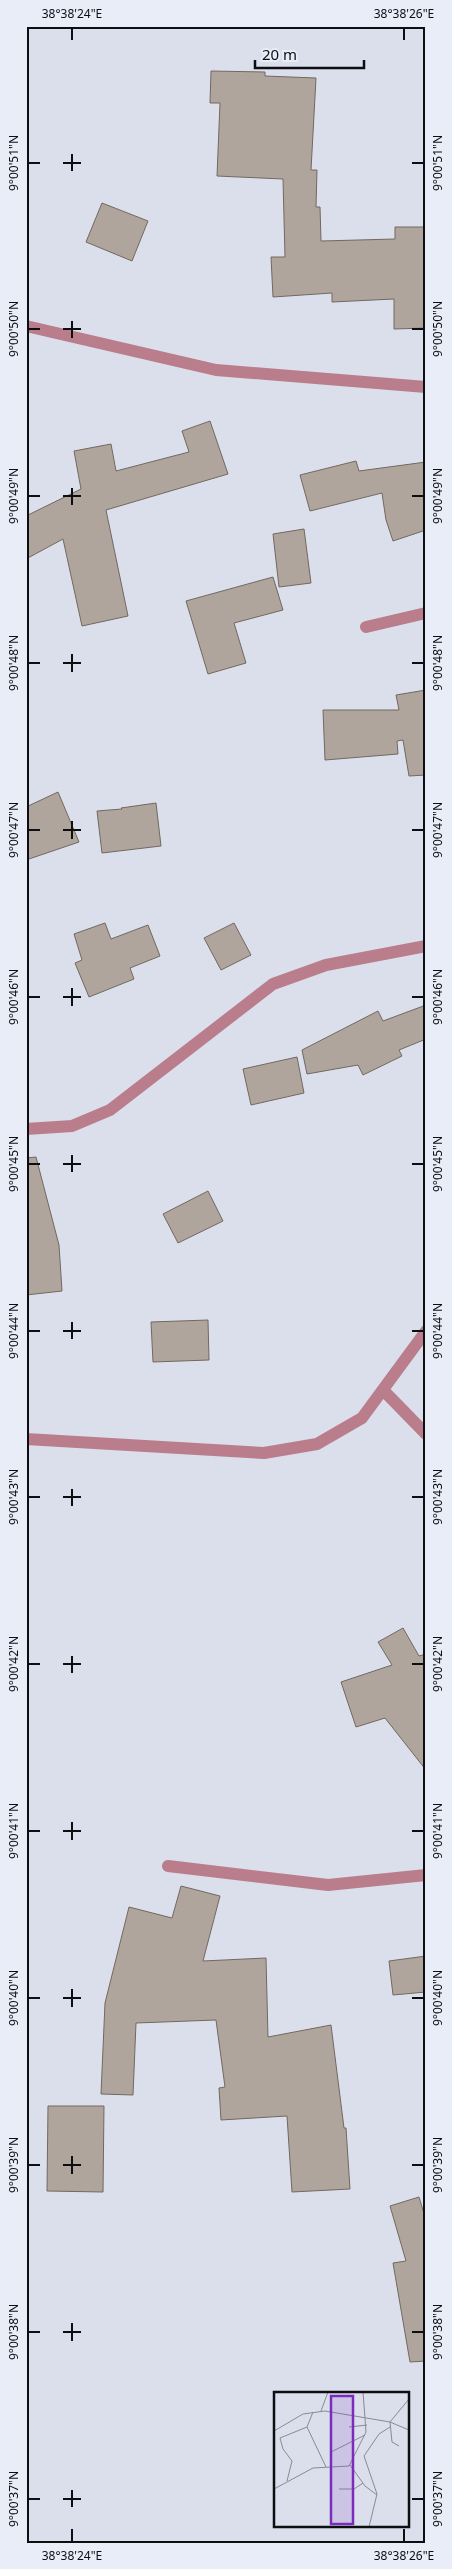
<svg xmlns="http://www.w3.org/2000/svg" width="452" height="2569" viewBox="0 0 452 2569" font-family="'Noto Sans',sans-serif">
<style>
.building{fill:#b0a59d;stroke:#726861}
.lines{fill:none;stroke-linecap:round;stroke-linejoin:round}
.minor{stroke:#ba7d8c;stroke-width:12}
.ticks{fill:none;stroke:#0c0e12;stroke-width:2}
.inset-road{fill:none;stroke:#888b94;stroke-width:1}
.view{fill:#7b2cbf;fill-opacity:0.15;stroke:#7b2cbf;stroke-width:2.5}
.inset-edge{fill:none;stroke:#0c0e12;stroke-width:2.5}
.neatline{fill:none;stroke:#0c0e12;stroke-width:2}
.ticks-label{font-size:12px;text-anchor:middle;fill:#0c0e12}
</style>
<rect width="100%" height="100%" fill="#dbdfeb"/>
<path class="building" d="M 211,71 L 265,72 L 265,76 L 316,78 L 311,170 L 317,170 L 316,207 L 320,207 L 321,241 L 395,239 L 395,227 L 426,227 L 426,328 L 394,329 L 394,299 L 332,302 L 332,293 L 273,297 L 271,257 L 285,257 L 283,179 L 217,176 L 220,103 L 210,103 Z
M 102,203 L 148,221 L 132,261 L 86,242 Z
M 210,421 L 228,474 L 106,510 L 128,616 L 82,626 L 63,539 L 26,559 L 26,516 L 81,489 L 74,451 L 111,444 L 116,471 L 189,452 L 182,431 Z
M 356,461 L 359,471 L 426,462 L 426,530 L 393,541 L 386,520 L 382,493 L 310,511 L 300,475 Z
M 304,529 L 311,583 L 279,587 L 273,534 Z
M 273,577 L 283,610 L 234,623 L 246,663 L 208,674 L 186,601 Z
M 426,690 L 426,775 L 409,776 L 403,740 L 397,741 L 398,754 L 325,760 L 323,710 L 399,710 L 396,695 Z
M 58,792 L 79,842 L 26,860 L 26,807 Z
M 156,803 L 161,846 L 102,853 L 97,811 L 122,809 L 121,808 Z
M 105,923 L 111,939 L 148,925 L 160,956 L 130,968 L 134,979 L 89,997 L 75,963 L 82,960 L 74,934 Z
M 234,923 L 251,955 L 221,970 L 204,938 Z
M 426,1005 L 426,1039 L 399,1050 L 402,1056 L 363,1075 L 358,1065 L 307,1074 L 302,1050 L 378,1011 L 383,1021 Z
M 297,1057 L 304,1093 L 251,1105 L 243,1069 Z
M 36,1157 L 59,1245 L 62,1291 L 26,1295 L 26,1158 Z
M 208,1191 L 223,1221 L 178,1243 L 163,1214 Z
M 208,1320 L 209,1360 L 153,1362 L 151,1322 Z
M 403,1628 L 419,1656 L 426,1654 L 426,1770 L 385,1718 L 356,1727 L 341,1682 L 392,1665 L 378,1642 Z
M 181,1886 L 220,1896 L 203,1961 L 266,1958 L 268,2037 L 331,2025 L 344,2128 L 346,2128 L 350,2189 L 292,2192 L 287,2116 L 221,2120 L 219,2088 L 225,2087 L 216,2020 L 136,2023 L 133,2095 L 101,2094 L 105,2003 L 129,1907 L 172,1918 Z
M 426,1956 L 426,1992 L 393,1995 L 389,1961 Z
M 48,2106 L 104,2106 L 103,2192 L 47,2191 Z
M 419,2197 L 426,2220 L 426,2361 L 410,2362 L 393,2263 L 406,2261 L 390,2206 Z"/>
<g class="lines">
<path class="minor" d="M 26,326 L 216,370 L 426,387
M 366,627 L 426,613
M 26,1129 L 72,1126 L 110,1110 L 273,984 L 326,965 L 426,946
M 383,1390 L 426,1434
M 26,1439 L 264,1453 L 317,1444 L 362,1418 L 426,1331
M 168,1866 L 328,1885 L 426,1875"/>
</g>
<path class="ticks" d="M 72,28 L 72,40M 404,28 L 404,40M 72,154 L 72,171M 28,163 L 40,163M 63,163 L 81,163M 412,163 L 424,163M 72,321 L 72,338M 28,329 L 40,329M 63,329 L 81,329M 412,329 L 424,329M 72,488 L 72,505M 28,496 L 40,496M 63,496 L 81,496M 412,496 L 424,496M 72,654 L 72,672M 28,663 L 40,663M 63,663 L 81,663M 412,663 L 424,663M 72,821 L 72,839M 28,830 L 40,830M 63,830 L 81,830M 412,830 L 424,830M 72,988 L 72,1006M 28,997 L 40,997M 63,997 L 81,997M 412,997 L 424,997M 72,1155 L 72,1172M 28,1164 L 40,1164M 63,1164 L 81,1164M 412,1164 L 424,1164M 72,1322 L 72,1339M 28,1331 L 40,1331M 63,1331 L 81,1331M 412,1331 L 424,1331M 72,1489 L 72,1506M 28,1497 L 40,1497M 63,1497 L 81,1497M 412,1497 L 424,1497M 72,1656 L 72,1673M 28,1664 L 40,1664M 63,1664 L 81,1664M 412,1664 L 424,1664M 72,1822 L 72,1840M 28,1831 L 40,1831M 63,1831 L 81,1831M 412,1831 L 424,1831M 72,1989 L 72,2007M 28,1998 L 40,1998M 63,1998 L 81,1998M 412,1998 L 424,1998M 72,2156 L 72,2174M 28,2165 L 40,2165M 63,2165 L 81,2165M 412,2165 L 424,2165M 72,2323 L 72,2341M 28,2332 L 40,2332M 63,2332 L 81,2332M 412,2332 L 424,2332M 72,2490 L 72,2507M 28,2499 L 40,2499M 63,2499 L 81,2499M 412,2499 L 424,2499M 72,2529 L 72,2542M 404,2529 L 404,2542"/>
<g transform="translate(274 2392)">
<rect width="135" height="135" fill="#dbdfeb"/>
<path class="inset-road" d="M 47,19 L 54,0M 39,20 L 33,35 L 52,75M 75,35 L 93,33M 0,39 L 29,22 L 51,19 L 116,30 L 135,38M 125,54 L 118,50 L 116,30 L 135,7M 57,60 L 91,43M 76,73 L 91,94 L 103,103M 13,89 L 18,69 L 9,57 L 6,46 L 33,35M 0,97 L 39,76 L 75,74 L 92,40 L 89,0M 65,97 L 80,97 L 89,91M 95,135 L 103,102 L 90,64 L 105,42 L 116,35"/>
<path class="view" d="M 57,4 L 79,4 L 79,132 L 57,132 Z"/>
<rect width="135" height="135" class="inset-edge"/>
</g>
<rect width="452" height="2569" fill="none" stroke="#e8edf8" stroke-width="55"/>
<path d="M255 60v8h109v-8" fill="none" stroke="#0c0e12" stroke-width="2.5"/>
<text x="262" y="60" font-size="15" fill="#0c0e12" stroke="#e8edf8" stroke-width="4" paint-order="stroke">20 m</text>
<rect x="28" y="28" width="396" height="2514" class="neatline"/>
<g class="ticks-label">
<text x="72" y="18">38°38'24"E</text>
<text x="404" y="18">38°38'26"E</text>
<text transform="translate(14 163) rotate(-90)" y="4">9°00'51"N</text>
<text transform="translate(438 163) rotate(-90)" y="4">9°00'51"N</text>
<text transform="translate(14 329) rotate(-90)" y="4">9°00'50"N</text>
<text transform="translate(438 329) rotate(-90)" y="4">9°00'50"N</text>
<text transform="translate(14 496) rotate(-90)" y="4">9°00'49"N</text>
<text transform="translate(438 496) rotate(-90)" y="4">9°00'49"N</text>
<text transform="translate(14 663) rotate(-90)" y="4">9°00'48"N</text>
<text transform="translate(438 663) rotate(-90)" y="4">9°00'48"N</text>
<text transform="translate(14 830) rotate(-90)" y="4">9°00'47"N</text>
<text transform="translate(438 830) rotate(-90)" y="4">9°00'47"N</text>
<text transform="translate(14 997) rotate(-90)" y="4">9°00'46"N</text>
<text transform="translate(438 997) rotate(-90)" y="4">9°00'46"N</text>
<text transform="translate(14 1164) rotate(-90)" y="4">9°00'45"N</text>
<text transform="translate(438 1164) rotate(-90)" y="4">9°00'45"N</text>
<text transform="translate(14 1331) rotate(-90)" y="4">9°00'44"N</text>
<text transform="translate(438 1331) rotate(-90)" y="4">9°00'44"N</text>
<text transform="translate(14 1497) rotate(-90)" y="4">9°00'43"N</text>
<text transform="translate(438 1497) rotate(-90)" y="4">9°00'43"N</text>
<text transform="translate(14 1664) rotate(-90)" y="4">9°00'42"N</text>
<text transform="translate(438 1664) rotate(-90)" y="4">9°00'42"N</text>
<text transform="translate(14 1831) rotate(-90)" y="4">9°00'41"N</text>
<text transform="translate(438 1831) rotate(-90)" y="4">9°00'41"N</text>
<text transform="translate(14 1998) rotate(-90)" y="4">9°00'40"N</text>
<text transform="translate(438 1998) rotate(-90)" y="4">9°00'40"N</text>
<text transform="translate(14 2165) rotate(-90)" y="4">9°00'39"N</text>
<text transform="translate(438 2165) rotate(-90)" y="4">9°00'39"N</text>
<text transform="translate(14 2332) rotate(-90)" y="4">9°00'38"N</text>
<text transform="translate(438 2332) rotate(-90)" y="4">9°00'38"N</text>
<text transform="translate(14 2499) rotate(-90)" y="4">9°00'37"N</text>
<text transform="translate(438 2499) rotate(-90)" y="4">9°00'37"N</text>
<text x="72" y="2560">38°38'24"E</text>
<text x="404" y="2560">38°38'26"E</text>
</g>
</svg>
